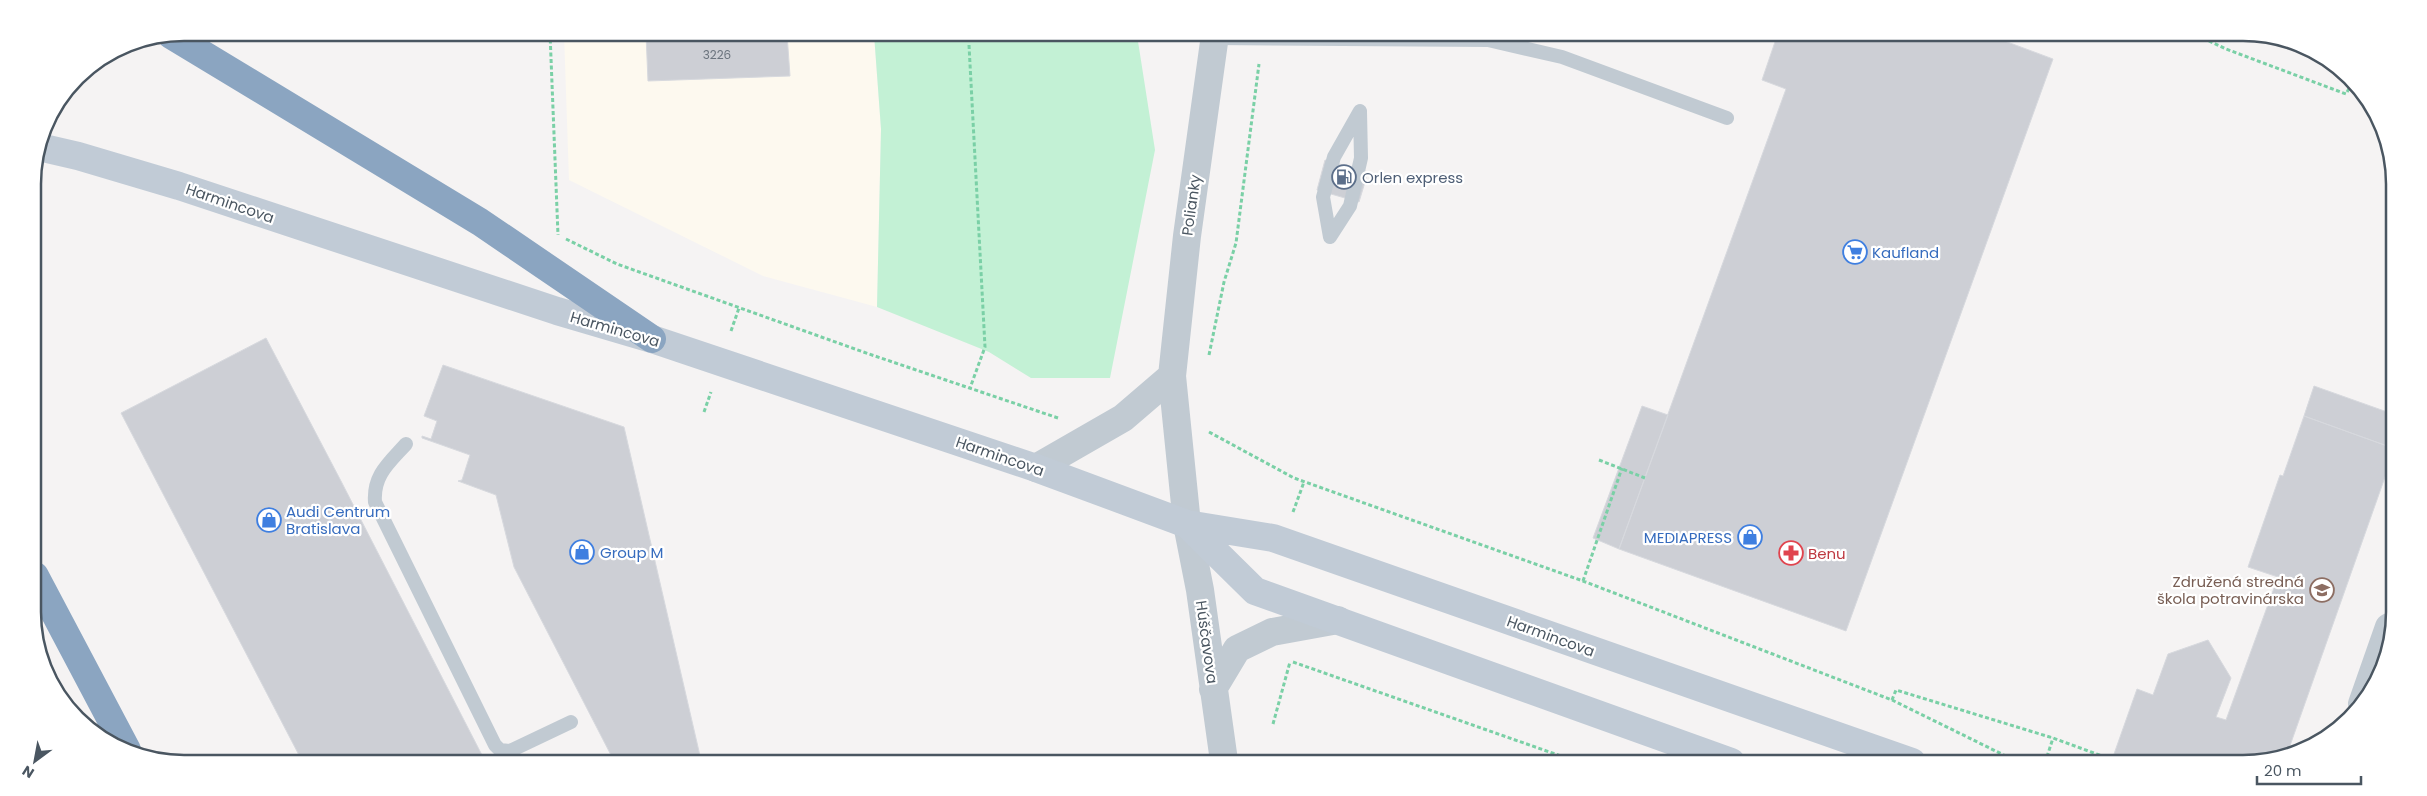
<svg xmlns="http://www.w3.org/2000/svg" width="2427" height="796" viewBox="0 0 2427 796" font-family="Poppins,sans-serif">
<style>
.commercial{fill:#fdf9ef}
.green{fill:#c3f1d5}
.building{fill:#cdcfd5;stroke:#d7d9de}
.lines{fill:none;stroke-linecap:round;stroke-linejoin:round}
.path{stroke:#7ad0a6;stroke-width:3;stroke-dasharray:4 2.5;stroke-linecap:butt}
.lane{stroke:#c1cad2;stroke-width:14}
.street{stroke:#c1cad2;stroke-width:28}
.secondary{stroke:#c1cbd6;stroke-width:28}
.highway{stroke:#8ba5c1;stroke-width:28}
.labels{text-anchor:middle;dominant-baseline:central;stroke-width:4.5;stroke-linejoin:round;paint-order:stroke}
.number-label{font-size:12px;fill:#6b747e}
.service-label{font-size:15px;fill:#4e5e75;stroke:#fff;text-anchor:start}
.street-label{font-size:15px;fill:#4a5661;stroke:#fff}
.shop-label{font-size:15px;fill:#366cbe;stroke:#fff;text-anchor:start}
.health-label{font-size:15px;fill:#be3a42;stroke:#fff;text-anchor:start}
.education-label{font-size:15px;fill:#785e54;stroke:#fff;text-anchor:end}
.rim{fill:none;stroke:#4a5661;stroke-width:2.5}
</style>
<rect width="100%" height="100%" fill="#f5f3f3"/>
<path class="commercial" d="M 564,33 L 874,34 L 881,129 L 877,307 L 763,276 L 569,180 Z"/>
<path class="green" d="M 874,34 L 1137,35 L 1155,150 L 1110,378 L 1031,378 L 989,352 L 877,307 L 881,129 Z"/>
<path class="building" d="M 646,34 L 787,34 L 790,76 L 648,81 Z
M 1777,36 L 1994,37 L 2053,59 L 1846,631 L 1619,549 L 1786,89 L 1762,80 Z
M 1325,160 L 1368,172 L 1359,202 L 1317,190 Z
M 266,338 L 342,483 L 484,759 L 301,759 L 121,413 Z
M 443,365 L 624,427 L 701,760 L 613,759 L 514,567 L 496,495 L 458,481 L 462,480 L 470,455 L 422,438 L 422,436 L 431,439 L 437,421 L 424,416 Z
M 2314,386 L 2390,413 L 2390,447 L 2304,416 Z
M 1642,406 L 1668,415 L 1619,549 L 1593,538 Z
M 2304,416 L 2390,447 L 2390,463 L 2286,757 L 2253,763 L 2140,763 L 2114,754 L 2137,689 L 2153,695 L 2168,654 L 2208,640 L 2231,678 L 2216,717 L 2226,720 L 2278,577 L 2248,567 L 2280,475 L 2283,476 Z"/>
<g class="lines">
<path class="path" d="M 550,33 L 558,235
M 2203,38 L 2226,49 L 2346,94 L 2353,81
M 969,45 L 985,347 L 970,388
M 566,239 L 617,264 L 869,354 L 1058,418
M 731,331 L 739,308
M 1209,355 L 1224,282 L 1236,243 L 1259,64
M 704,412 L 711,392
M 1209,432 L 1294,478 L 1583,581 L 1892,700 L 1896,690 L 2053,738 L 2121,763
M 1599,460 L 1645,478
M 1293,512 L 1304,482
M 1583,581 L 1622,468
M 1293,662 L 1578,762
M 1892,700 L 2020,763
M 1273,724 L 1290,662
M 2045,763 L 2053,738"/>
<path class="lane" d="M 1215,38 L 1488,40 L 1562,57 L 1727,118
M 1330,237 L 1323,197 L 1334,157 L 1360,111
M 1330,237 L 1350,206 L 1361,158 L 1360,112
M 406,444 C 389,463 373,475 375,502 L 495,745 L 500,750 L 510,751 L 571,722"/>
<path class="street" d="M 1215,35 L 1187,236 L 1172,376 L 1187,524 L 1200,590 L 1224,761
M 1036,468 L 1123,418 L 1172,376
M 1213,689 L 1237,649 L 1272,632 L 1338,620
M 2362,704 L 2389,627"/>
<path class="secondary" d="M 39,147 L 78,156 L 179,186 L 557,311 L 652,339 L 1036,468 L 1187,524 L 1273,538 L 1912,762
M 1187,524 L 1255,591 L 1731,762"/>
<path class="highway" d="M 171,35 L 480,222 L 652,339
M 35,576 L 127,750"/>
</g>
<defs>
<g id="fuel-ring" transform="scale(1.25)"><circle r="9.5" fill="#fff" stroke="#5c6f8a" stroke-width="1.5"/><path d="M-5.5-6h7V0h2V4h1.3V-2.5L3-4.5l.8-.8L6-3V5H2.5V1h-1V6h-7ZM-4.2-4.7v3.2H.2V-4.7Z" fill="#5c6f8a"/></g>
<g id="supermarket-ring" transform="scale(1.25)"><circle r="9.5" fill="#fff" stroke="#3f7fe0" stroke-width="1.5"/><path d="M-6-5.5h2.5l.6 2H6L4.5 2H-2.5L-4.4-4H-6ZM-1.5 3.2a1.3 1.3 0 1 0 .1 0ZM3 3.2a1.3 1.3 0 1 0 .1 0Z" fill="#3f7fe0"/></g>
<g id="shop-ring" transform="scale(1.25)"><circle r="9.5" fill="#fff" stroke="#3f7fe0" stroke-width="1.5"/><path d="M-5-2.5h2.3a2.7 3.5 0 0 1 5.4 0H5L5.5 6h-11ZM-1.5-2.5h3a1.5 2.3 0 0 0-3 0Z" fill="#3f7fe0"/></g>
<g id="pharmacy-ring" transform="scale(1.25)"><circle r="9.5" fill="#fff" stroke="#e0444e" stroke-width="1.5"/><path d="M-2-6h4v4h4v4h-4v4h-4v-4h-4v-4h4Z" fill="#e0444e"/></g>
<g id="school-ring" transform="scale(1.25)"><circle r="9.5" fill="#fff" stroke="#8d6e63" stroke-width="1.5"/><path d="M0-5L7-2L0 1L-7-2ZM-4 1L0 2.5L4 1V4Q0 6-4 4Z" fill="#8d6e63"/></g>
</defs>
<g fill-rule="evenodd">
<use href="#fuel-ring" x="1344" y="177"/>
<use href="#supermarket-ring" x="1855" y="252"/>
<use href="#shop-ring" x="269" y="520"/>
<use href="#shop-ring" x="1750" y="537"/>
<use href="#shop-ring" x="582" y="552"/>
<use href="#pharmacy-ring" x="1791" y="553"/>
<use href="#school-ring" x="2322" y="590"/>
</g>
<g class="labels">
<g class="number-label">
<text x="717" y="54">3226</text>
</g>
<g class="service-label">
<text x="1362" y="177">Orlen express</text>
</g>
<g class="street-label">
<text transform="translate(230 203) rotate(19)">Harmincova</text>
<text transform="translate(1191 205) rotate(-82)">Polianky</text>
<text transform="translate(615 329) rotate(16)">Harmincova</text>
<text transform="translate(1000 456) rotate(19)">Harmincova</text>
<text transform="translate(1551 636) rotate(20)">Harmincova</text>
<text transform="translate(1207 642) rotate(82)">Húščavova</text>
</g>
<g class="shop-label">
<text x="1872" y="252">Kaufland</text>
<text x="286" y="511">Audi Centrum<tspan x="286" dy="17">Bratislava</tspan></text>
<text x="1732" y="537" text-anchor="end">MEDIAPRESS</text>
<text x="600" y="552">Group M</text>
</g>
<g class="health-label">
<text x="1808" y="553">Benu</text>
</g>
<g class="education-label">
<text x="2304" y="581">Združená stredná<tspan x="2304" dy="17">škola potravinárska</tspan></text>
</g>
</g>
<path d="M0 0H2427V796H0ZM184 41H2243A143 143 0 0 1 2386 184V612A143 143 0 0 1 2243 755H184A143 143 0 0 1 41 612V184A143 143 0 0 1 184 41Z" fill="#fff" fill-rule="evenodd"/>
<path class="rim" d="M184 41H2243A143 143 0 0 1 2386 184V612A143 143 0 0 1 2243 755H184A143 143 0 0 1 41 612V184A143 143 0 0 1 184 41Z"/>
<g transform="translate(35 761) rotate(212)" stroke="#ffffff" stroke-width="4" paint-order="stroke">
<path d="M0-4L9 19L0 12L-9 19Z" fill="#4a5661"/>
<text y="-8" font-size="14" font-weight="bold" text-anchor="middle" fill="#4a5661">N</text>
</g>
<path d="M2257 776v8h104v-8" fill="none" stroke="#4a5661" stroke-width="2.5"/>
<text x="2264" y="776" font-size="15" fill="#4a5661" stroke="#ffffff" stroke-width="4" paint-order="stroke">20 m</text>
</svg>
